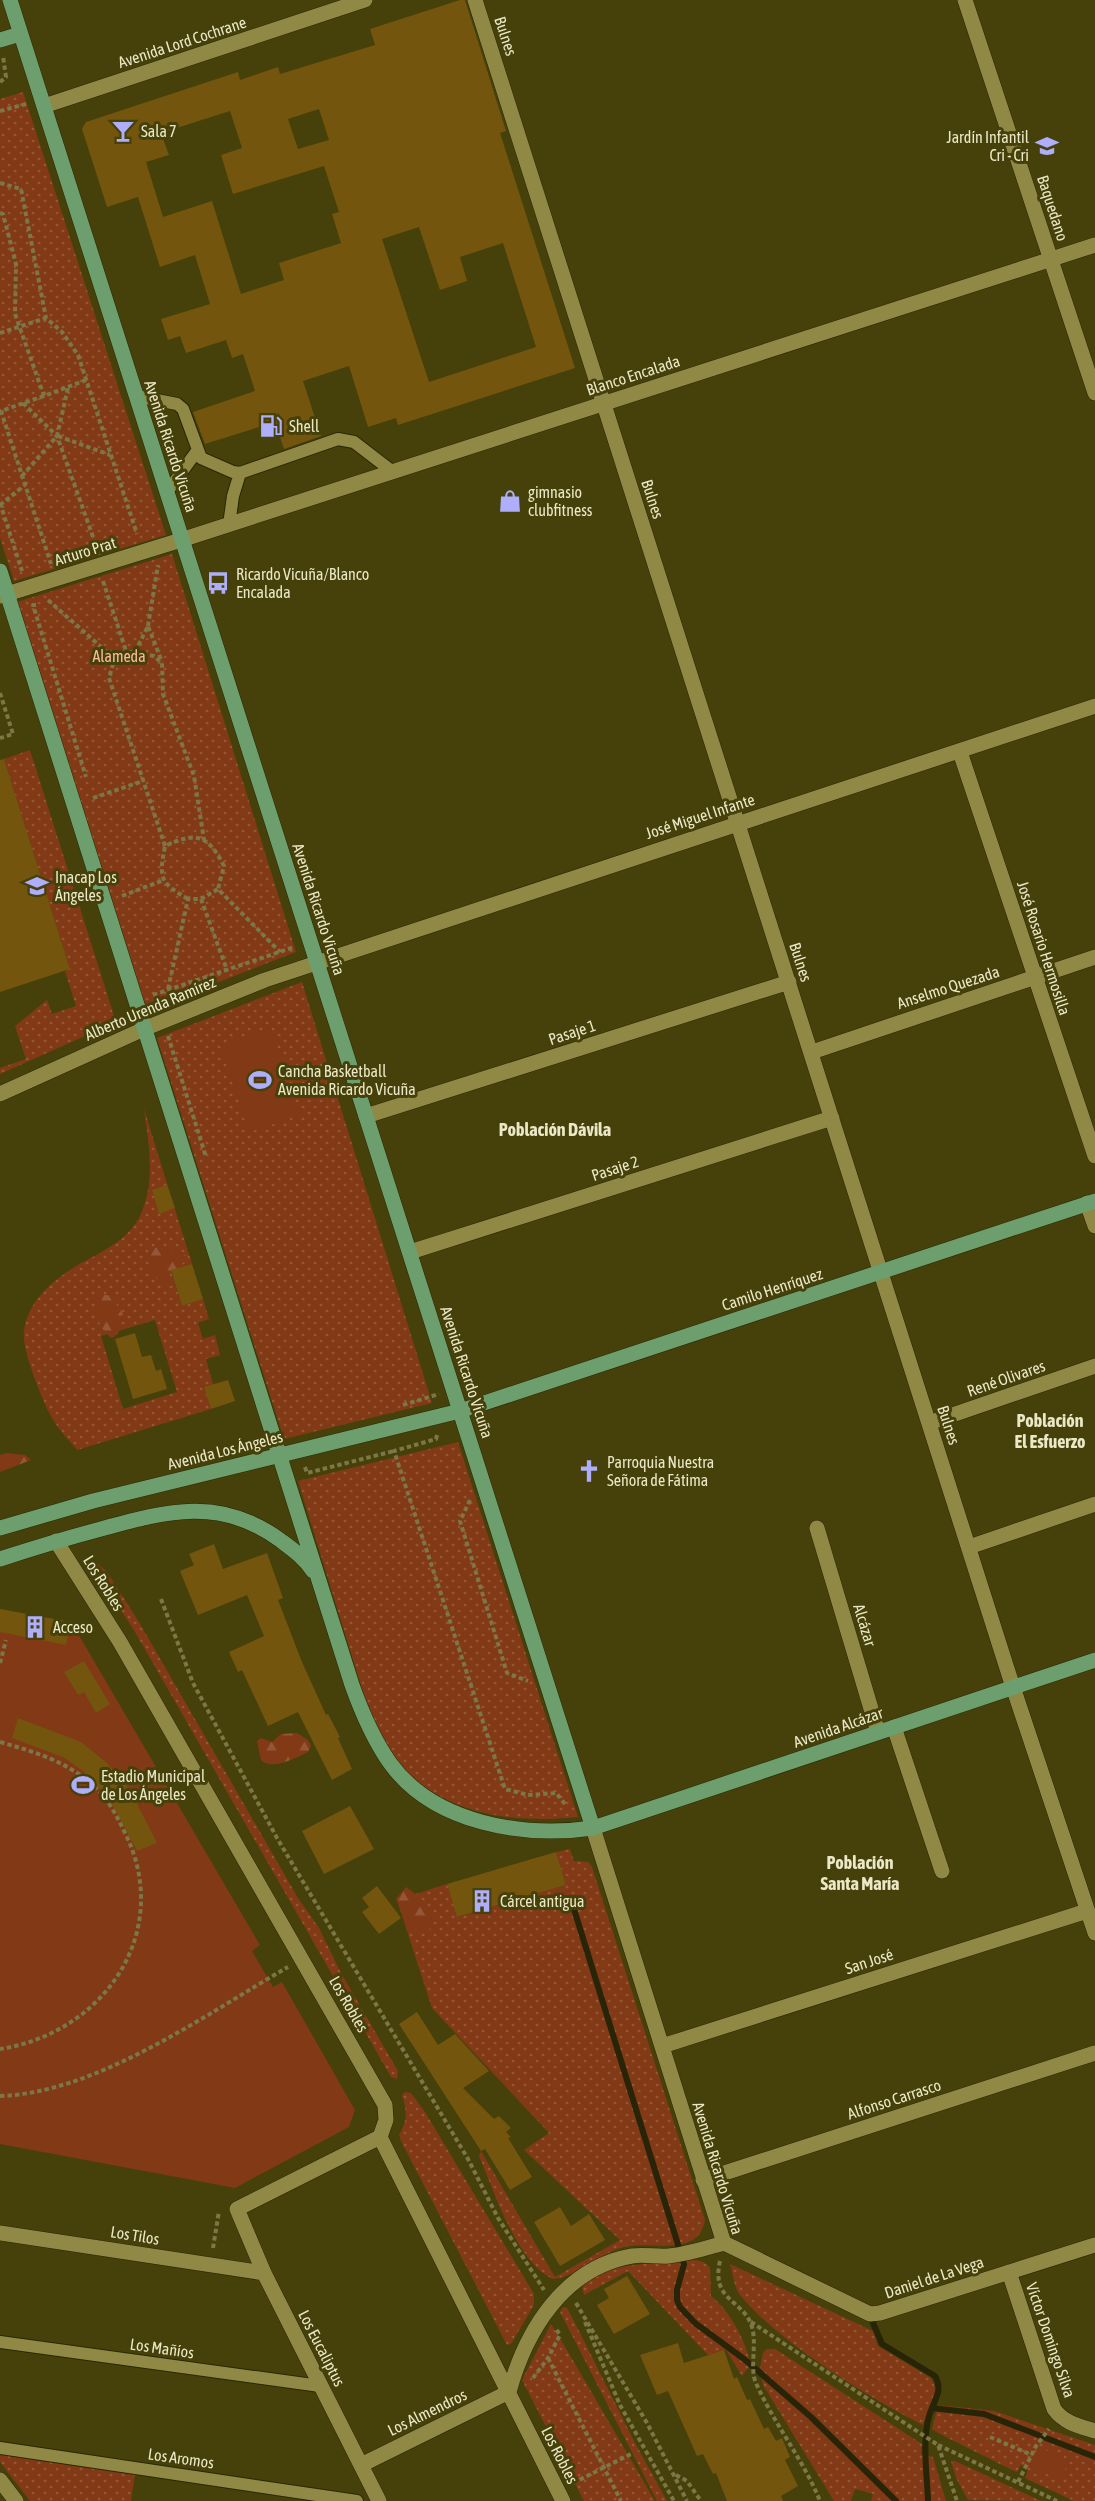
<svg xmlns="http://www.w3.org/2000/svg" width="1095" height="2501" viewBox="0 0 1095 2501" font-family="'Asap Condensed',sans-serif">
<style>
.grass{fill:url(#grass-dots);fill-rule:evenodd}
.forest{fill:url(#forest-firs)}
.pitch{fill:#823915}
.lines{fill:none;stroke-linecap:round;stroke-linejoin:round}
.stream{stroke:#272407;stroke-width:6}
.building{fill:#73550e;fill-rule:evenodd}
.service-casing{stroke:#2b2703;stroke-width:14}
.minor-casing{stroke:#2b2703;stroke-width:16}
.tertiary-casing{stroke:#2b2703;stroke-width:16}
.primary-casing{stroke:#2b2703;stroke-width:16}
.path{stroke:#7b7747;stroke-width:4;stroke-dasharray:4.5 3;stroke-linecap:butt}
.service{stroke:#8f8945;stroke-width:12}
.minor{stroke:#8f8945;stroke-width:15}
.tertiary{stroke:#8f8945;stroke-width:15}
.primary{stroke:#6c9f6d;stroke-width:15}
.labels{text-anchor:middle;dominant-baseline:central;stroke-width:6;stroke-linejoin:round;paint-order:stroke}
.street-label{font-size:16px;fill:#eae8c6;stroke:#46410a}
.poi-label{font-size:16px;fill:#eae8c6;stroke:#46410a;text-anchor:start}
.park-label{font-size:16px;fill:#fcba9e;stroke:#46410a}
.neighbourhood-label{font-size:18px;font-weight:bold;fill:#eae8c6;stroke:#46410a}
</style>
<defs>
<pattern id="grass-dots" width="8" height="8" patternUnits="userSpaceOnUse" patternTransform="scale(1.5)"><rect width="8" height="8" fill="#823915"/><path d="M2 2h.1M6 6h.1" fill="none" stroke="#945636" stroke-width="1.8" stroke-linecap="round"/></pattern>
<pattern id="forest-firs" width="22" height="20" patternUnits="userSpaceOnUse" patternTransform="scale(1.5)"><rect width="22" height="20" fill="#823915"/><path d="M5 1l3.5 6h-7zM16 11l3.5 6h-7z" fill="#945636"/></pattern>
</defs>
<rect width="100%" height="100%" fill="#46410a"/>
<path class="grass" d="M 23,92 L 166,535 L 14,581 L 0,538 L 0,99 Z
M 172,554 L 296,952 L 147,1010 L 17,602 Z
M 30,750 L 116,1022 L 0,1074 L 0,1068 L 26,1059 L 15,1026 L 47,1000 L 52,1014 L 76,1006 L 65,971 L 70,969 L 4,759 Z
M 302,982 L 432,1403 L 284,1439 L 157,1038 Z
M 144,1109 L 192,1264 L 171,1271 L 182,1306 L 203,1299 L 209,1319 L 198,1323 L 203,1339 L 215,1335 L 220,1355 L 206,1359 L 213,1384 L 211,1409 L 77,1450 C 69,1440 58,1429 52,1418 C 43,1402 21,1348 24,1331 C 28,1301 52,1281 76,1266 C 99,1253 128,1241 140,1216 C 156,1181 149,1145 144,1109 ZM 155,1320 L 177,1392 L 123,1409 L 101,1336 Z
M 458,1442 L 578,1817 C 514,1824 439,1815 396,1759 C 380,1738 371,1713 362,1689 L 298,1481 Z
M 91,1563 L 97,1563 L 107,1572 L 139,1622 L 298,1898 L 319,1928 L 341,1973 L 398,2071 L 397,2079 L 391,2077 L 135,1632 Z
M 570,1849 L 574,1861 L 588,1862 L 592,1867 L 705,2220 C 699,2257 653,2242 629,2246 C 602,2250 580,2276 553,2279 C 517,2263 494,2191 479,2156 L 481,2151 L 555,2277 L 620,2240 L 524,2150 L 549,2133 L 432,2008 L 397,1900 L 447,1884 L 458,1917 L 566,1885 L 556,1852 Z
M 405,2092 L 411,2093 L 425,2112 L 534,2294 L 534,2305 L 511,2344 L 507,2345 L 402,2143 L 399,2135 C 408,2120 407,2111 402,2095 Z
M 695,2260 L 703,2262 L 710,2267 L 711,2296 C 729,2310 743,2336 749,2358 L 746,2364 L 749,2367 L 742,2376 L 726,2350 L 708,2355 L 628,2271 L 584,2295 L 582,2288 C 601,2260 665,2264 695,2260 Z
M 730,2264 L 873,2331 L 878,2346 L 931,2378 L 936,2389 L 923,2425 C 870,2399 776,2340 740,2295 C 734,2288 733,2273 730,2264 Z
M 563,2307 L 567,2308 L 576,2325 L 635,2443 L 667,2501 L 657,2501 L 560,2312 Z
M 551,2324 L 564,2345 L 655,2501 L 584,2501 L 522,2380 Z
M 767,2349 L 775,2349 L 922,2444 L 921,2454 L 933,2457 L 946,2501 L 871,2501 L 873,2494 L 855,2489 L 851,2501 L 834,2501 L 763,2385 L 761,2377 L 764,2372 L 760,2368 L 763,2353 Z
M 938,2405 L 994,2411 L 1095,2445 L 1095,2501 L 1074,2501 L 1025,2478 L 1028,2470 L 1021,2465 L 1017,2472 L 1014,2471 L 938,2433 L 932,2429 Z
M 0,2448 L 136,2468 L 131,2501 L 30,2501 L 0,2462 Z
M 951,2461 L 955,2461 L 1041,2501 L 968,2500 L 956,2478 Z"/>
<path class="forest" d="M 166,1247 L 180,1255 L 186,1255 L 188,1259 L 170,1273 L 170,1283 L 167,1286 C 151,1277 149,1268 148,1251 L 151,1248 Z
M 101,1294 L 111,1296 L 123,1314 L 118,1334 L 112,1338 C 99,1330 95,1313 95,1299 Z
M 7,1453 L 25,1455 L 31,1460 L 0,1472 L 0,1455 Z
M 297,1733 L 308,1740 L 311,1746 L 308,1752 C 296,1758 271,1771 261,1760 L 257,1741 L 261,1738 L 272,1742 L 281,1734 Z
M 406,1887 L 422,1899 L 422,1907 L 429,1910 L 435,1918 L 428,1932 L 420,1933 L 405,1921 L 396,1899 Z"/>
<path class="pitch" d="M 270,1028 L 300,1115 L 250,1132 L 220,1045 Z
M 0,1609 L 73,1625 L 260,1945 L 252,1951 L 273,1987 L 282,1982 L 355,2110 L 349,2127 L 235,2188 L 0,2144 Z
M 1039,2447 L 1069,2460 L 1061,2480 L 1030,2467 Z"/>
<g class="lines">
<path class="stream" d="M 573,1906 L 684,2264 L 677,2290 L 677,2300 L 680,2307 L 695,2323 L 744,2359 L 811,2417 L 896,2501
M 870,2316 L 882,2344 L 935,2376 C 944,2391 933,2402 929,2416 C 922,2442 927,2474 928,2501
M 932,2408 L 984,2414 L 1095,2457"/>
</g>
<path class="building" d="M 460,0 L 465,0 L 506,131 L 500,133 L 575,368 L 398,425 L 396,418 L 368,427 L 349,366 L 303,381 L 321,436 L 284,449 L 275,422 L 205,444 L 193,412 L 255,391 L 243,354 L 232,358 L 226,340 L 186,353 L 180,336 L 168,340 L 161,319 L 210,304 L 195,255 L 160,267 L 138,197 L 107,207 L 82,129 L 86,122 L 238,72 L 240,80 L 278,67 L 280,74 L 375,45 L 370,29 ZM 319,109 L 329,140 L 298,149 L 288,119 ZM 230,111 L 242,148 L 221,155 L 233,194 L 324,166 L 339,212 L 332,214 L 341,243 L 279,263 L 284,280 L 241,294 L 212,201 L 163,217 L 146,162 L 169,155 L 161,133 ZM 419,227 L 440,290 L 467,281 L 460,257 L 503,243 L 536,347 L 429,382 L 382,239 Z
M 4,759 L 70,969 L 0,992 L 0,760 Z
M 167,1185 L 175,1208 L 159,1214 L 152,1190 Z
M 192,1264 L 203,1299 L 182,1306 L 171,1270 Z
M 135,1333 L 142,1357 L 151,1355 L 156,1371 L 161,1369 L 167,1389 L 133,1399 L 115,1339 Z
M 228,1380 L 235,1401 L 211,1409 L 204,1387 Z
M 214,1544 L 223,1569 L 267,1553 L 283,1598 L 278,1600 L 302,1662 L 326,1715 L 328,1714 L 340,1737 L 338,1738 L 352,1769 L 332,1780 L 298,1712 L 268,1726 L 242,1670 L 238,1672 L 229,1652 L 264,1636 L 247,1595 L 198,1615 L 180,1571 L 194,1565 L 189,1554 Z
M 0,1609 L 71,1622 L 66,1645 L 0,1632 Z
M 84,1661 L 110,1704 L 96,1713 L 84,1692 L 78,1695 L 64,1672 Z
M 18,1718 L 81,1742 L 107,1763 L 130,1790 L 157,1843 L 137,1851 L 109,1798 L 83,1771 L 63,1757 L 12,1738 Z
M 350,1806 L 374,1849 L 324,1874 L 302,1831 Z
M 556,1852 L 566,1885 L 457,1917 L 447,1884 Z
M 377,1886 L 401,1918 L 379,1934 L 362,1912 L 369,1907 L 362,1898 Z
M 417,2012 L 438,2045 L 455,2034 L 489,2071 L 463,2088 L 494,2119 L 499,2116 L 511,2128 L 506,2132 L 511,2137 L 508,2138 L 532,2177 L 510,2190 L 485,2149 L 481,2151 L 399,2024 Z
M 560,2207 L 571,2226 L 589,2214 L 605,2240 L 560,2266 L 534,2222 Z
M 627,2276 L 650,2314 L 614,2334 L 597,2305 L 609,2298 L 604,2289 Z
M 678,2343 L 684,2363 L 724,2350 L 734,2379 L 737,2377 L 747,2400 L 750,2399 L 764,2429 L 768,2427 L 776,2441 L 782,2438 L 790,2457 L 785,2460 L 798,2486 L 781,2496 L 783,2501 L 727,2501 L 716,2473 L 713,2474 L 703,2454 L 697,2456 L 668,2391 L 657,2395 L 640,2355 Z"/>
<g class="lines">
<g class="service-casing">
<path id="service" d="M 136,396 L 177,404 L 183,409 L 201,458 L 233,472 L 240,473 L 338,439 L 354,442 L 393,472
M 167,492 L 197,451
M 229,525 L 233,496 L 240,473
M 0,2342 L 320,2386
M 0,2448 L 357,2501"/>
</g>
<g class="minor-casing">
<path id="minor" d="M 475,0 L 1012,1684 L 1095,1933
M 44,106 L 365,0
M 0,596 L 181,540 L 1095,245
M 960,752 L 1095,1156
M 812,1052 L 1095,957
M 366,1116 L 789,982
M 1087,1203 L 1095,1226
M 410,1252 L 832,1118
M 929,1423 L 1095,1366
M 817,1528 L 878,1732
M 56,1541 L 120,1642 L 385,2105 L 386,2120 L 380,2137 L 237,2209 L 264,2273 L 379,2501
M 969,1547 L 1095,1504
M 894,1727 L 942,1871
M 593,1828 L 724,2243
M 662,2046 L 1087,1911
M 380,2137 L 563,2501
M 703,2180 L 1095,2053
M 0,2233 L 264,2273
M 724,2243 L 870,2314 L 880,2313 L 1095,2245
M 1009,2272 L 1054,2409 C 1064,2423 1079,2426 1095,2431
M 361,2465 L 509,2392 C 526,2330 564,2268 632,2256 C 644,2254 657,2257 669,2256 C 688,2254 706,2248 724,2243
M 0,2480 L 16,2501"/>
</g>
<g class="tertiary-casing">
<path id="tertiary" d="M 965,0 L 1095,393
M 0,1094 L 146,1028 L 265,980 L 1095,706"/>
</g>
<g class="primary-casing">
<path id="primary" d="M 10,0 L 593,1828
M 0,40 L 20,34
M 0,571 L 352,1685 C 362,1713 373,1739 390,1763 C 434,1824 524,1838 593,1828 L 1095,1660
M 0,1528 L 93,1501 L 460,1411 L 1095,1201
M 0,1559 C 34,1548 67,1538 101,1529 C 167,1511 220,1496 280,1540 C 292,1549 305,1558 313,1571"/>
</g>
<path class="path" d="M 0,82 L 6,77 L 3,56
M 0,111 L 26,104
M 0,183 L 21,189 L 46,318 L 62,332 L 78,355 L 137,534
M 0,213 L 3,214 L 16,264 L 15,314 L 44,396 L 86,380
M 0,333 L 46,318
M 44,396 L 1,411 L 51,564
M 23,403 L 57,436 L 97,548
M 58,436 L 110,455
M 22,476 L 57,436 L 68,388
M 0,503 L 22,571
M 0,505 L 25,485
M 103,581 L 127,654
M 48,600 L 117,661
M 36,605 L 33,605 L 86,777
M 148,626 L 158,565
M 135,652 L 148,626 L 162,662
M 0,693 L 13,734 L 0,738
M 93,798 L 143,781
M 165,846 L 109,678 L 113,664 L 131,652 L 154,656 L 162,663 L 163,694 L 194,776 L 204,840
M 122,896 L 164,880
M 188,899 C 159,882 159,878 165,846 C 197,831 208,835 224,866 L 218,889
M 201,899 L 227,970
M 168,989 L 188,899 L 201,899 L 218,889 L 280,952
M 153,995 L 294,947
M 168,1036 L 206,1157
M 403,1405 L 439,1394
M 437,1435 L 436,1439 L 394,1451 L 505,1789 L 528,1795 L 556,1793 L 565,1804
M 305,1467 L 307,1473 L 394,1451
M 470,1500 L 460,1521 L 507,1673 L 528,1681
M 161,1599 L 193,1683 L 277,1838 L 468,2159 L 498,2218 L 544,2290
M 0,1663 L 6,1640
M 0,1742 C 35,1752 66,1761 94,1786 C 107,1798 116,1814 124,1831 C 175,1930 105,2033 0,2049
M 0,2096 C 97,2093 206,2014 288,1967
M 213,2248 L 219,2211
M 720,2261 C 711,2300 741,2299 751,2324 C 758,2342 749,2368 756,2383 C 774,2424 803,2459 820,2501
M 576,2303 L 647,2423 L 687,2501
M 585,2322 L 620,2405 L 674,2501
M 751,2322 L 938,2445 L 957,2501
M 548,2358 L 621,2501
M 533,2378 L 548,2358 L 560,2335 L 556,2329
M 990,2437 L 1032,2455
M 938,2445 L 1057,2501
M 676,2475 L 687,2481 L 701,2501
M 1018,2482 L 1036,2446 L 1049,2429
M 573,2483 L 631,2454"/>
<use href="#service" class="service"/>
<use href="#minor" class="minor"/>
<use href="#tertiary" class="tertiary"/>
<use href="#primary" class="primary"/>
</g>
<defs>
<g id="bar-bare" transform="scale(1.8)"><path d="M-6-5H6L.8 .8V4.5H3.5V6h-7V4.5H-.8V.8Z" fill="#aeaefa" stroke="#46410a" stroke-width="2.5" paint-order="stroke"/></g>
<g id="school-bare" transform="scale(1.8)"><path d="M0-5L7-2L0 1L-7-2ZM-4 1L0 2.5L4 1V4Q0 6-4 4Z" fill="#aeaefa" stroke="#46410a" stroke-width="2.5" paint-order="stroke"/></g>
<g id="fuel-bare" transform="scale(1.8)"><path d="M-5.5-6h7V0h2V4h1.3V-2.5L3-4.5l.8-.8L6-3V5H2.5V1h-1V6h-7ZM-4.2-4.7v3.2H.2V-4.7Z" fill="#aeaefa" stroke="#46410a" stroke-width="2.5" paint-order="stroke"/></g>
<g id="shop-bare" transform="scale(1.8)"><path d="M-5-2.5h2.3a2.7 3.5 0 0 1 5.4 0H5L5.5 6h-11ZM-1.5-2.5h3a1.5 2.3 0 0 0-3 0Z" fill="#aeaefa" stroke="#46410a" stroke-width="2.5" paint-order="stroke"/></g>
<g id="bus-bare" transform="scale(1.8)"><path d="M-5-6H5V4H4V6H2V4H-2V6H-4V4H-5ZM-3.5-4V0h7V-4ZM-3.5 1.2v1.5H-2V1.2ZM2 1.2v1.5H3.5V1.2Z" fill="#aeaefa" stroke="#46410a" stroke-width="2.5" paint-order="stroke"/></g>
<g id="university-bare" transform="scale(1.8)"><path d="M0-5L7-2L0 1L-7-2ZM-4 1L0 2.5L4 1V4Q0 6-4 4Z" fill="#aeaefa" stroke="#46410a" stroke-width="2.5" paint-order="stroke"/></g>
<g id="stadium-bare" transform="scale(1.8)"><path d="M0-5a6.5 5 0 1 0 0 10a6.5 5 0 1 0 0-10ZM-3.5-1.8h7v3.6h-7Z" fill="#aeaefa" stroke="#46410a" stroke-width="2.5" paint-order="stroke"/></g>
<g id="church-bare" transform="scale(1.8)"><path d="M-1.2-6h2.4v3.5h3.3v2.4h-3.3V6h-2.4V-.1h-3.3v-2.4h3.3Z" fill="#aeaefa" stroke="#46410a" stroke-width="2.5" paint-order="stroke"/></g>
<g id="building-bare" transform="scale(1.8)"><path d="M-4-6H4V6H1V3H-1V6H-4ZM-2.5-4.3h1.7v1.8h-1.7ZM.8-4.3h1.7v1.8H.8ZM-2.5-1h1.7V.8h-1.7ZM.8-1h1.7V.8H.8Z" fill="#aeaefa" stroke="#46410a" stroke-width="2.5" paint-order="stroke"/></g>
</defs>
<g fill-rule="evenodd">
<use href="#bar-bare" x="123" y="131"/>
<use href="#school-bare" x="1047" y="146"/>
<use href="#fuel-bare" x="271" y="426"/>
<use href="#shop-bare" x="510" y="501"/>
<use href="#bus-bare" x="218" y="583"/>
<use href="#university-bare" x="37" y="886"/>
<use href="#stadium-bare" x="260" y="1080"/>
<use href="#church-bare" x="589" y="1471"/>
<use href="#building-bare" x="35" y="1627"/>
<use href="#stadium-bare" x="83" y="1785"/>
<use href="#building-bare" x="482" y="1901"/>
</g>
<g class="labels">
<g class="street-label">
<text transform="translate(506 36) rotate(72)">Bulnes</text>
<text transform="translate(182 42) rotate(-18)">Avenida Lord Cochrane</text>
<text transform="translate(1053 208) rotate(72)">Baquedano</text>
<text transform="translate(633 375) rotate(-18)">Blanco Encalada</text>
<text transform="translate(171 446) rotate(72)">Avenida Ricardo Vicuña</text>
<text transform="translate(653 499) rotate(72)">Bulnes</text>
<text transform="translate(85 551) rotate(-17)">Arturo Prat</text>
<text transform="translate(700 816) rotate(-18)">José Miguel Infante</text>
<text transform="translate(319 909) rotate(72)">Avenida Ricardo Vicuña</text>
<text transform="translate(1044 948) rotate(72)">José Rosario Hermosilla</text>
<text transform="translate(801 962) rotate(72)">Bulnes</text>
<text transform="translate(948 987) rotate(-18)">Anselmo Quezada</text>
<text transform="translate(150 1008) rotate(-23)">Alberto Urenda Ramírez</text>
<text transform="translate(572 1032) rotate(-18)">Pasaje 1</text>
<text transform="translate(615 1168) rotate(-18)">Pasaje 2</text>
<text transform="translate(772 1289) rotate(-18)">Camilo Henríquez</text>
<text transform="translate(467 1372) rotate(72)">Avenida Ricardo Vicuña</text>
<text transform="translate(1006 1378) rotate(-19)">René Olivares</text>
<text transform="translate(949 1425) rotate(72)">Bulnes</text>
<text transform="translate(225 1450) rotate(-14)">Avenida Los Ángeles</text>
<text transform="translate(104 1583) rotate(58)">Los Robles</text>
<text transform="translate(865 1625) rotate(73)">Alcázar</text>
<text transform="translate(838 1727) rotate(-19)">Avenida Alcázar</text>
<text transform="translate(869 1961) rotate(-18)">San José</text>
<text transform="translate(349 2004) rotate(60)">Los Robles</text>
<text transform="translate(894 2099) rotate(-18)">Alfonso Carrasco</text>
<text transform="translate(718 2168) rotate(73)">Avenida Ricardo Vicuña</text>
<text transform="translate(135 2235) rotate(9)">Los Tilos</text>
<text transform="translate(934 2277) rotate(-18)">Daniel de La Vega</text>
<text transform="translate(1051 2340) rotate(71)">Víctor Domingo Silva</text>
<text transform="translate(162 2348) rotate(8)">Los Mañíos</text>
<text transform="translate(322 2348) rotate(63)">Los Eucaliptus</text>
<text transform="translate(427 2412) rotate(-26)">Los Almendros</text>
<text transform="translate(560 2455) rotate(63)">Los Robles</text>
<text transform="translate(181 2458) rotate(8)">Los Aromos</text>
</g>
<g class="poi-label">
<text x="141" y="131">Sala 7</text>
<text x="1029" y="137" text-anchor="end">Jardín Infantil<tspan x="1029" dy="18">Cri - Cri</tspan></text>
<text x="289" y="426">Shell</text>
<text x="528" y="492">gimnasio<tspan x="528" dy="18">clubfitness</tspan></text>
<text x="236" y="574">Ricardo Vicuña/Blanco<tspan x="236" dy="18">Encalada</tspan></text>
<text x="55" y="877">Inacap Los<tspan x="55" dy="18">Ángeles</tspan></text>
<text x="278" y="1071">Cancha Basketball<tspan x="278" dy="18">Avenida Ricardo Vicuña</tspan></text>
<text x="607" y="1462">Parroquia Nuestra<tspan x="607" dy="18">Señora de Fátima</tspan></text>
<text x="53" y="1627">Acceso</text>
<text x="101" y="1776">Estadio Municipal<tspan x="101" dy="18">de Los Ángeles</tspan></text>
<text x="500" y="1901">Cárcel antigua</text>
</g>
<g class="park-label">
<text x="119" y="656">Alameda</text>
</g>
<g class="neighbourhood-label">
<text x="555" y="1129">Población Dávila</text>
<text x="1050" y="1420">Población<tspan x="1050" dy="21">El Esfuerzo</tspan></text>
<text x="860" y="1862">Población<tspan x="860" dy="21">Santa María</tspan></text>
</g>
</g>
</svg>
